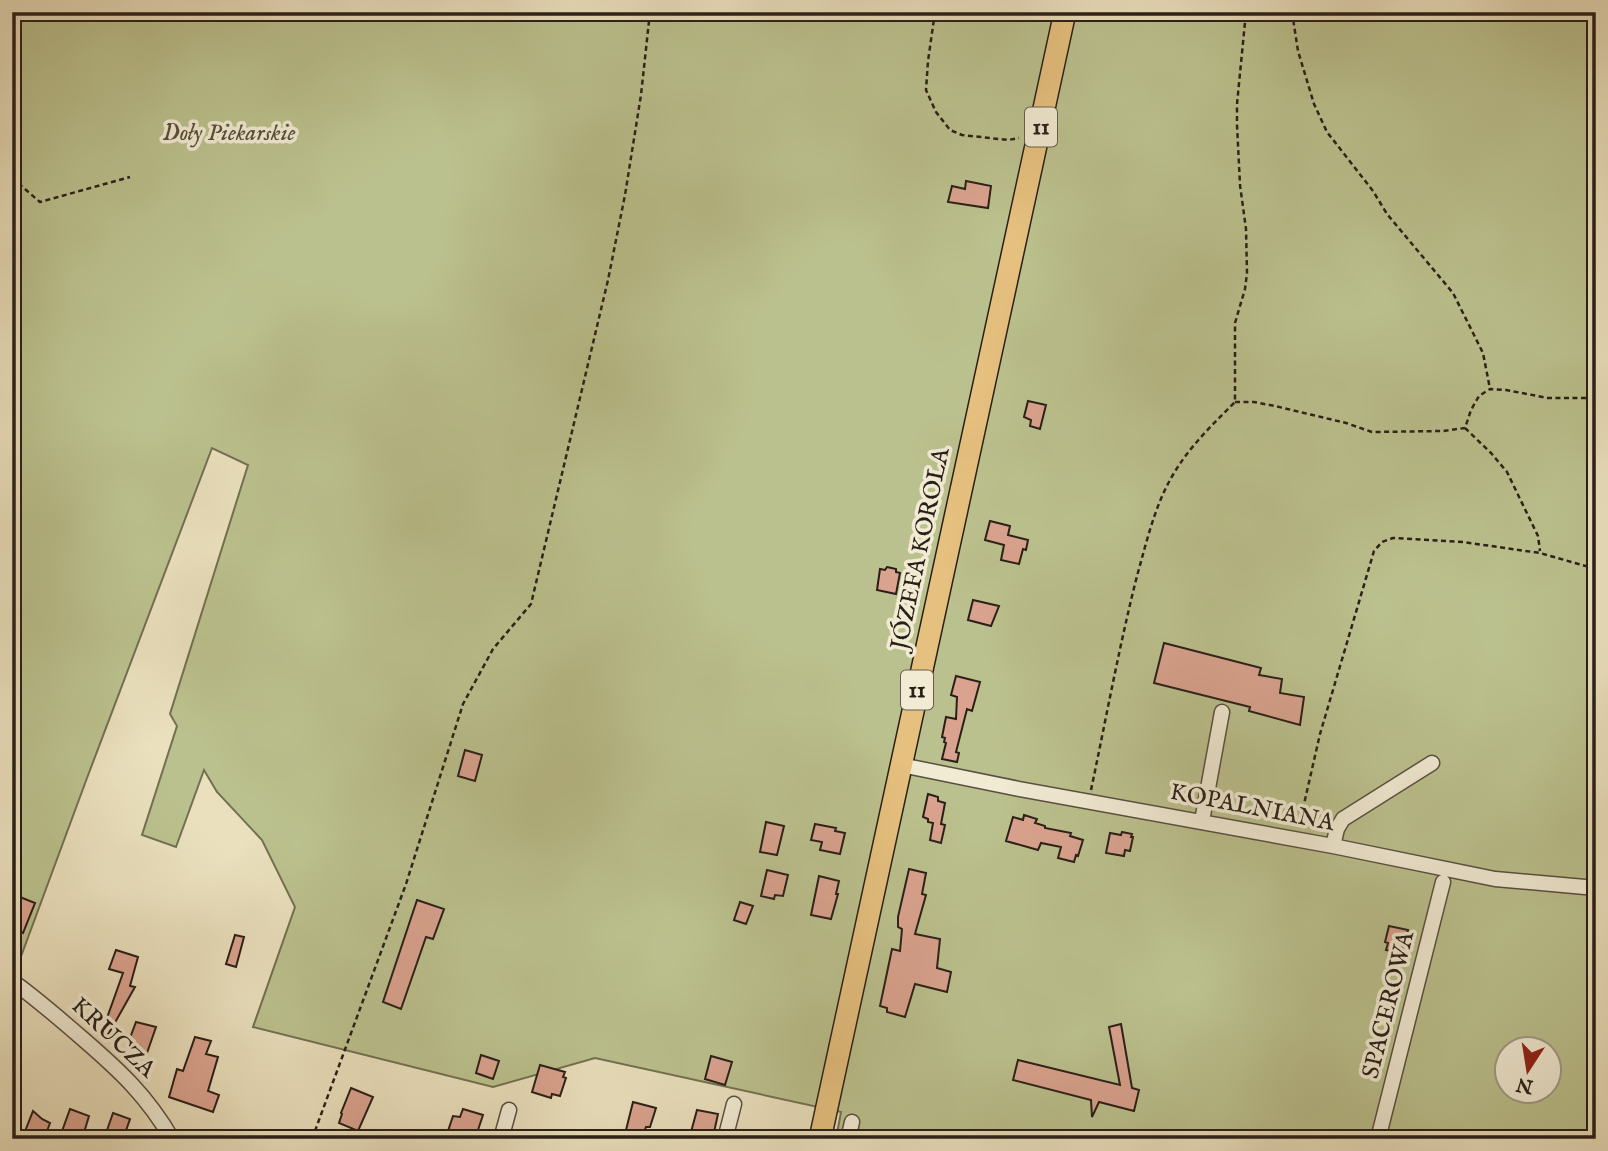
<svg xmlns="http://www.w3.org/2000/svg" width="1608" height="1151" viewBox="0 0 1608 1151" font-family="'IM FELL English',serif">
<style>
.green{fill:#bbc18e;stroke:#727053;stroke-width:2;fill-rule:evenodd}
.building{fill:#daa38f;stroke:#2a1f18;stroke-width:2}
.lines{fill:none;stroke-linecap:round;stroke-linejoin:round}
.minor-casing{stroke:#5a4f41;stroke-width:17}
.highway-casing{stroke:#2a1f18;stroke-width:24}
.path{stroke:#2a1f18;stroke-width:2.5;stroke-dasharray:5 3.5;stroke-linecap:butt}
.minor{stroke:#f1ebd4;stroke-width:14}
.highway{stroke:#e5c07e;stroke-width:21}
.labels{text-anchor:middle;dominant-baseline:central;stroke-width:7;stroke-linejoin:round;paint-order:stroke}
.shield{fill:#f1ebd4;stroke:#665c50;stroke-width:2}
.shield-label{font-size:23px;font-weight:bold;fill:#2a1f18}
.park-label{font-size:24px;font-style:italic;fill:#56503b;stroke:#f1ebd4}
.street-label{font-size:24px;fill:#2a1f18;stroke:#f1ebd4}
</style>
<rect width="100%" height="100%" fill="#eae0bd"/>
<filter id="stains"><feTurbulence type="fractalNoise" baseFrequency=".00286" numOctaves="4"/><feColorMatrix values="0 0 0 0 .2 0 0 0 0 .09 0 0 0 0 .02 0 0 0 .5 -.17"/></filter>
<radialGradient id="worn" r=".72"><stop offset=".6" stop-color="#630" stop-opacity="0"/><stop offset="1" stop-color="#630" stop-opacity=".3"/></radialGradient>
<path class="green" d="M 12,12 L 1596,12 L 1596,1139 L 836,1139 L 841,1112 L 595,1058 L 493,1087 L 253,1027 L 295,907 L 262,840 L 217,792 L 204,770 L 176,847 L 142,835 L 177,726 L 170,714 L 248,465 L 212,448 L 87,778 L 16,970 L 12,967 ZM 1506,1050 L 1548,1050 L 1548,1092 L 1506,1092 Z"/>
<path class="building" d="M 966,181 L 991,186 L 988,208 L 948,202 L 952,186 L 965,189 Z
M 1028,401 L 1046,405 L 1040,429 L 1030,426 L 1031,420 L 1024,417 Z
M 990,521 L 1010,526 L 1008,535 L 1028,540 L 1026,550 L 1023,549 L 1019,564 L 1001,560 L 1004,545 L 985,540 Z
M 887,567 L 896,569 L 896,572 L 900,573 L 896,594 L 877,590 L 880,569 L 885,570 Z
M 973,600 L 999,606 L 991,626 L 968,620 Z
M 1164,643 L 1261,668 L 1259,675 L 1282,679 L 1280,693 L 1304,697 L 1300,725 L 1249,711 L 1250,707 L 1154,683 Z
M 956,676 L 980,682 L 972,711 L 967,709 L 956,752 L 959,753 L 957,762 L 942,759 L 946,743 L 944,742 L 945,738 L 942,737 L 946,717 L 956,719 L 957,697 L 951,695 Z
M 465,750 L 482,755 L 475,781 L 458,776 Z
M 928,794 L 938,797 L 938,801 L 945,803 L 941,824 L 945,825 L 941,843 L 930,840 L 933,823 L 928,822 L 928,819 L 923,817 Z
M 1024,815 L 1037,819 L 1035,823 L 1045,826 L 1045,828 L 1071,833 L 1070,836 L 1083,840 L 1078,856 L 1076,855 L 1074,862 L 1058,858 L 1061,847 L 1041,843 L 1038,850 L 1006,841 L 1013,817 L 1023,820 Z
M 766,822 L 784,826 L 777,855 L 760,852 Z
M 815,824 L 836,828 L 835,831 L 845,833 L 840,854 L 820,850 L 822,842 L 811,840 Z
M 1122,832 L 1132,834 L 1131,837 L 1133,837 L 1130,851 L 1125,850 L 1124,856 L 1106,853 L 1110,833 L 1121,835 Z
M 909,869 L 926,873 L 922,894 L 926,895 L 915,934 L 940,939 L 937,968 L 951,972 L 947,992 L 915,984 L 905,1017 L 887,1012 L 887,1008 L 880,1006 L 892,949 L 900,951 L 902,929 L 898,927 L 898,917 Z
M 767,870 L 788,875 L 783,896 L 775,895 L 774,899 L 761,896 Z
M 819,876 L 839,881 L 836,894 L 838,894 L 831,919 L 811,915 Z
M 15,895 L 35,903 L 23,933 L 12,929 L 12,902 Z
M 417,900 L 444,909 L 433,939 L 426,937 L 401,1009 L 383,1002 Z
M 740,902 L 753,906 L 746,924 L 734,920 Z
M 1389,926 L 1408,930 L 1403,948 L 1401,947 L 1399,953 L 1386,950 L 1388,943 L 1385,942 Z
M 235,935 L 244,937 L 236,967 L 226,964 Z
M 116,950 L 138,957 L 130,986 L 135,987 L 108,1035 L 102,1032 L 123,973 L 109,969 Z
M 136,1022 L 156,1027 L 147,1053 L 127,1046 Z
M 1121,1024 L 1132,1088 L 1139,1090 L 1134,1111 L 1099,1102 L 1092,1117 L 1091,1100 L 1013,1080 L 1018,1060 L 1120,1085 L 1109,1027 Z
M 195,1037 L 211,1041 L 206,1054 L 218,1057 L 208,1091 L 219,1095 L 213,1112 L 169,1097 L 177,1069 L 183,1071 Z
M 481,1055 L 499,1061 L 493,1079 L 476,1073 Z
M 711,1056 L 732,1062 L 725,1085 L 705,1079 Z
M 540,1065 L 565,1072 L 563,1077 L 566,1078 L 560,1096 L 552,1094 L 551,1098 L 532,1092 Z
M 351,1088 L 373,1097 L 358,1131 L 339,1123 L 342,1114 L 341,1113 Z
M 633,1102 L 656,1108 L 650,1127 L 646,1127 L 643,1135 L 626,1130 Z
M 70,1109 L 89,1116 L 82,1139 L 75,1139 L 61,1134 Z
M 463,1109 L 483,1115 L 475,1139 L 462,1139 L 463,1137 L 448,1131 L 453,1116 L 460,1117 Z
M 697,1110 L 718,1114 L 713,1137 L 691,1132 Z
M 33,1111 L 42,1119 L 50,1123 L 44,1139 L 22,1139 Z
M 113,1113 L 130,1119 L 123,1139 L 104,1139 Z"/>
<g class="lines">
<g class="minor-casing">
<path id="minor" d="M 901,765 L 1019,789 L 1333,846 L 1495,879 L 1585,887 L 1596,887
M 1202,821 L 1222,712
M 1333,846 L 1337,829 L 1343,819 L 1432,763
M 12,981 C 37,999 60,1019 83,1039 C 120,1071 147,1096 172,1139
M 501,1139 L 509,1110
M 725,1139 L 734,1104
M 848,1139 L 852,1122
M 1378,1139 L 1443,882"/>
</g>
<g class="highway-casing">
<path id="highway" d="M 820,1139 L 1065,12"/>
</g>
<path class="path" d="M 935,12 L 928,61 L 926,90 L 936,112 L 950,130 L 962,135 L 1008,140 L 1019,138
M 1292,12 L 1298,51 L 1314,104 L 1327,132 L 1373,191 L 1387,214 L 1453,293 L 1483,353 L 1490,389
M 12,178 L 40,202 L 130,177
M 1235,402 L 1254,402 L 1275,406 L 1346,423 L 1372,432 L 1443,431 L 1465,428 L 1471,410 L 1479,396 L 1490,389 L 1506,390 L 1548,398 L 1596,398
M 1465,428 L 1491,453 L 1507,472 L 1538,536 L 1540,551
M 1091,790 C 1106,719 1119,647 1137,576 C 1146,544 1154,509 1170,480 C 1187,449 1210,427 1235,402 L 1235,323 L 1245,289 L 1247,273 L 1246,229 L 1240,185 L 1237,125 L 1237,104 L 1246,12
M 1299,826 L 1320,734 L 1374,551 L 1382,542 L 1393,538 L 1463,542 L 1540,553 L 1596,569
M 312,1139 L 406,884 L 463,704 L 493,649 L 531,604 L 608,280 L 625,195 L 641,95 L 650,12"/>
<use href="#minor" class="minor"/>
<use href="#highway" class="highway"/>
</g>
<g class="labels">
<g class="shield">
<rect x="1025" y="107.5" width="32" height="39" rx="5"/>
<rect x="901" y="670.5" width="32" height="39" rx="5"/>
</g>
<g class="shield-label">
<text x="1041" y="127">11</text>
<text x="917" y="690">11</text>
</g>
<g class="park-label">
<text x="229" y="133">Doły Piekarskie</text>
</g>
<g class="street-label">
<text transform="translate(921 549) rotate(-78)">JÓZEFA KOROLA</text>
<text transform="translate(1252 808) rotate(11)">KOPALNIANA</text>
<text transform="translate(1389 1005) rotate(-76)">SPACEROWA</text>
<text transform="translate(113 1038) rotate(43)">KRUCZA</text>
</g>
</g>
<rect width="1608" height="1151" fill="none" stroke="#eae0bd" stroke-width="42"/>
<rect x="14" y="14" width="1580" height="1123" fill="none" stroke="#2a1f18" stroke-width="3.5"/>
<rect x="21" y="21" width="1566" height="1109" fill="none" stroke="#2a1f18" stroke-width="2"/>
<g transform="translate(1528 1070) rotate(192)"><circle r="33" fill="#f1ebd4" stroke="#a19989" stroke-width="2"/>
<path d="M0-5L12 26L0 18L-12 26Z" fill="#8f2418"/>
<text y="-10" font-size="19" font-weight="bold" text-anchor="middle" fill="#2a1f18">N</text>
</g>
<rect width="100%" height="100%" filter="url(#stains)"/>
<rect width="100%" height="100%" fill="url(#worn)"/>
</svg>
